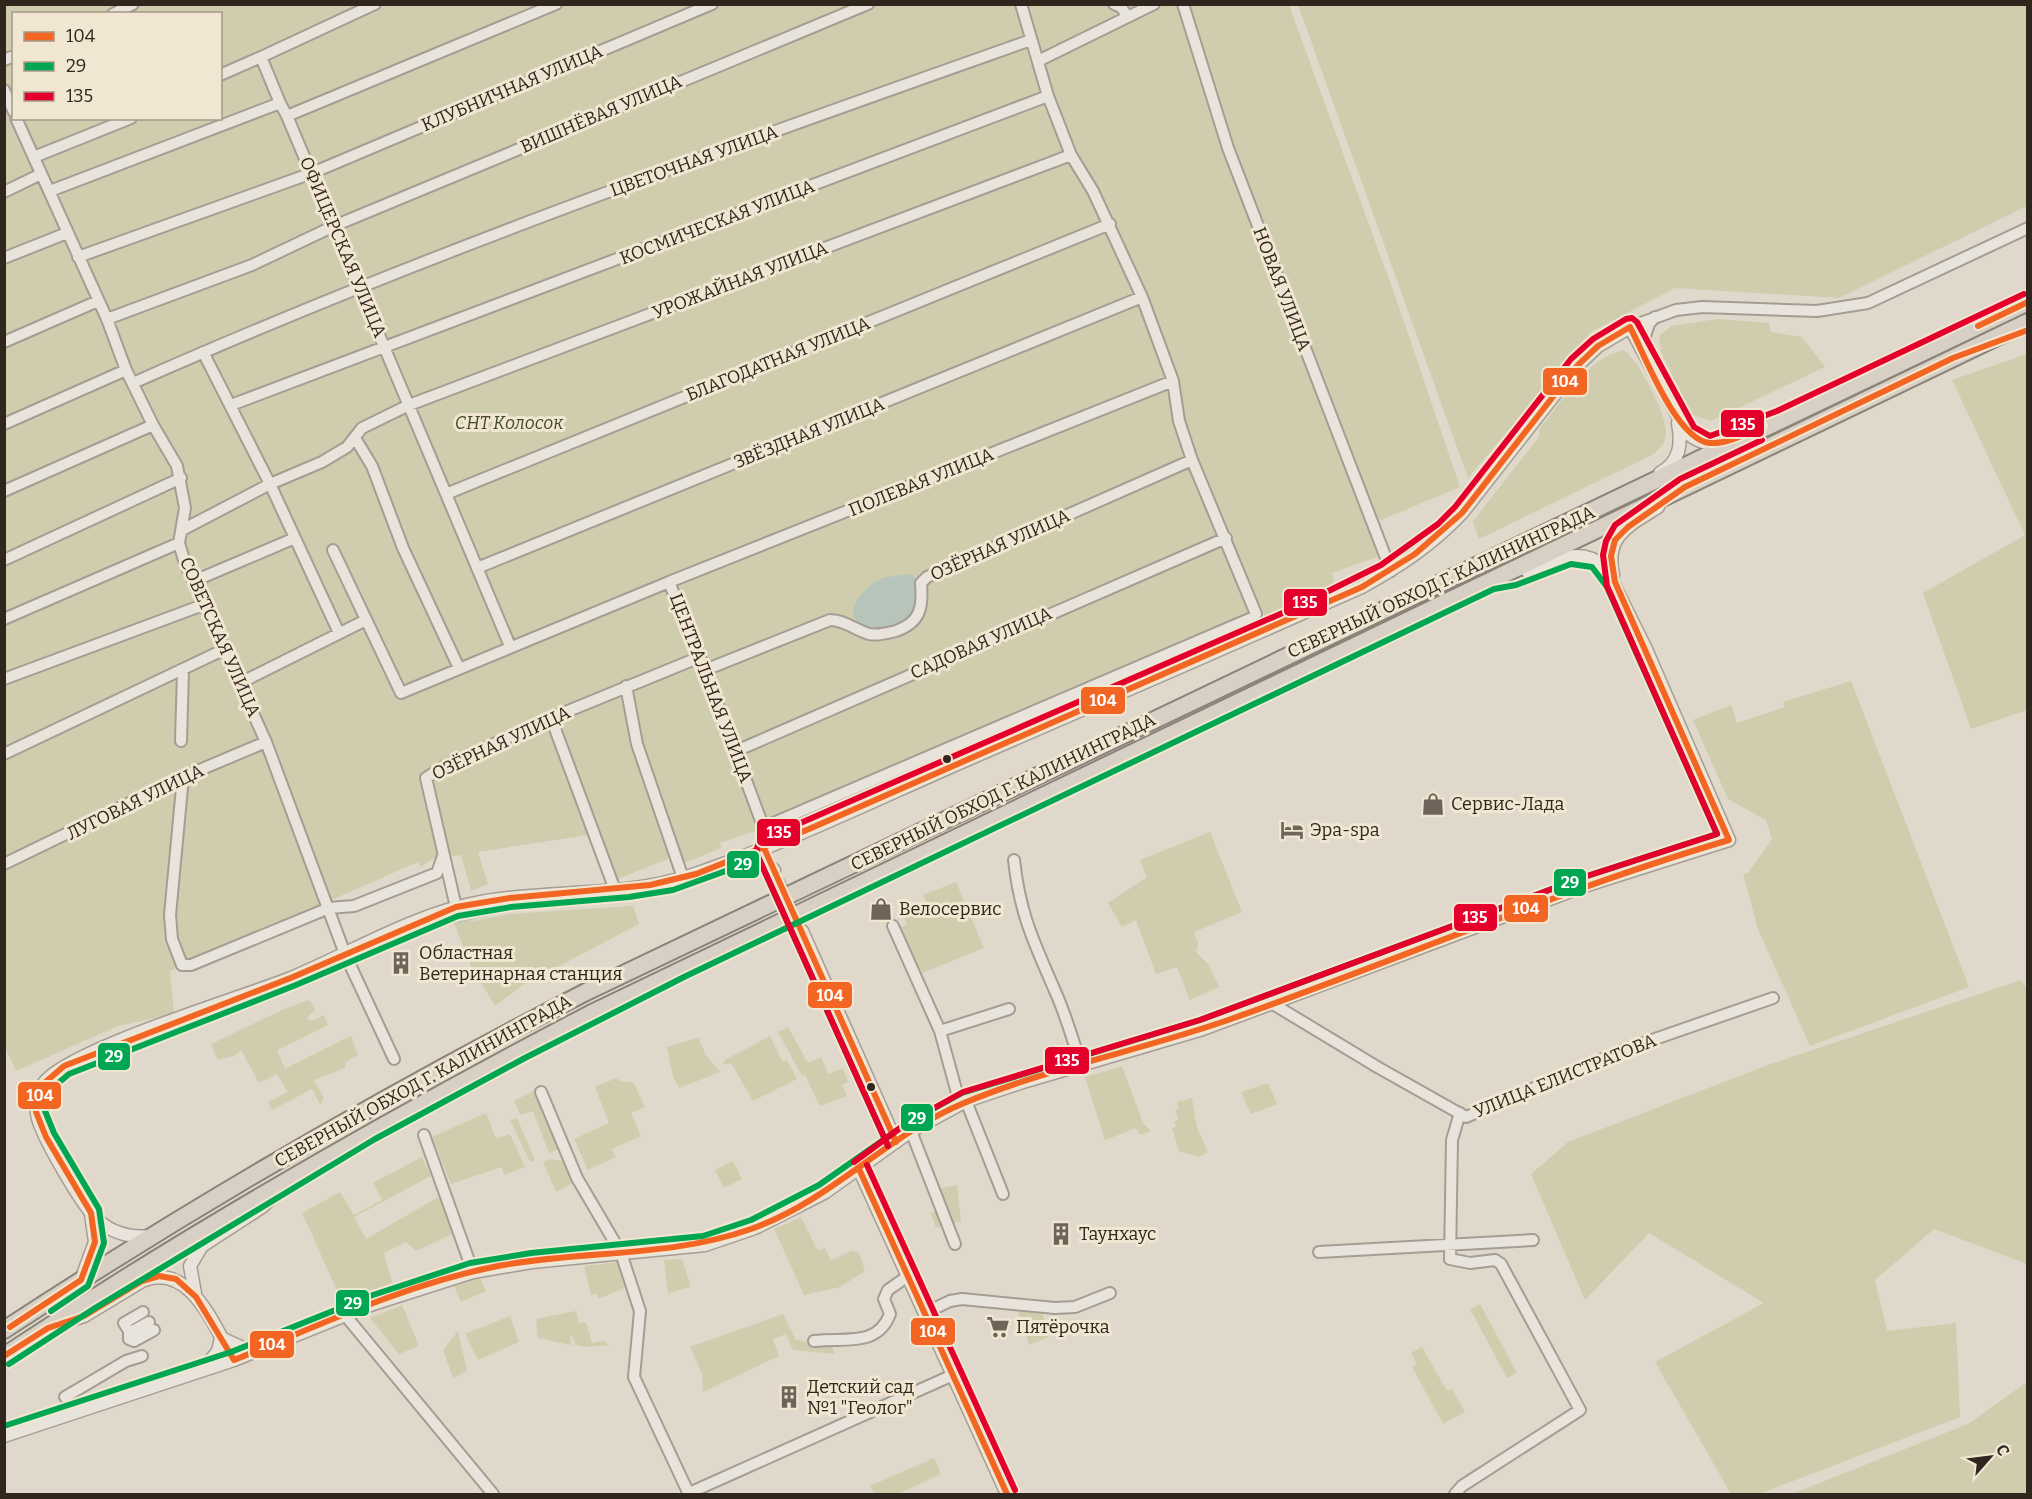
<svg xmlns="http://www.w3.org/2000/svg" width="2032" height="1499" viewBox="0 0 2032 1499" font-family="Bitter,serif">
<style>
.green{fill:#cfcdae;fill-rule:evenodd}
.water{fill:#b6c4ba}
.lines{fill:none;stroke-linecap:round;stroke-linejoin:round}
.stream{stroke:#b6c4ba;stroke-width:2}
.tertiary-tunnel{stroke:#bdb4a8;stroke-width:12;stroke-dasharray:12 6;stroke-linecap:butt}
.minor-casing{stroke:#a59d94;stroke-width:14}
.tertiary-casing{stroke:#a59d94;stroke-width:15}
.trunk-casing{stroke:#8a837a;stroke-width:20}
.minor{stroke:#e8e4db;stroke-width:10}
.tertiary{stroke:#e8e4db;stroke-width:12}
.trunk{stroke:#d8d0c4;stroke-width:16}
.bus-1-casing{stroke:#f0e6d1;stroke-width:10}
.bus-2-casing{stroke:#f0e6d1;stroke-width:10}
.bus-3-casing{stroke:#f0e6d1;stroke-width:10}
.bus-1{stroke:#f26522;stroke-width:6}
.bus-2{stroke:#00a651;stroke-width:6}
.bus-3{stroke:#e4002b;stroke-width:6}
.bus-dot{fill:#31261e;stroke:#f0e6d1;stroke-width:2}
.labels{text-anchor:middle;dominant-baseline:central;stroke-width:6;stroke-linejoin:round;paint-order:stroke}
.street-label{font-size:18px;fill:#31261e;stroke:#f0e6d1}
.park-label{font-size:18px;font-style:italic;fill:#434b27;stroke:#f0e6d1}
.poi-label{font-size:18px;fill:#31261e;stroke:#f0e6d1;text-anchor:start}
.line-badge{stroke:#f0e6d1;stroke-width:2}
.badge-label{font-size:16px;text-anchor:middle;font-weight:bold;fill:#fff}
</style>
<rect width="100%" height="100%" fill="#e0d8ca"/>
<path class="green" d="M 4,5 L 1289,5 L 1399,307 L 1460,487 L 1374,523 L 1388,553 L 1332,573 L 1335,585 L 1265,617 L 1258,601 L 1254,602 L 1258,612 L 761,829 L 720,843 L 721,848 L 682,864 L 671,858 L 607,883 L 588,835 L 478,852 L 488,884 L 471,891 L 461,855 L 432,859 L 421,867 L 418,862 L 170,971 L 174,1014 L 118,1026 L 16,1071 L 4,1045 ZM 14,14 L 220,14 L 220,118 L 14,118 Z
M 1298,5 L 2027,5 L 2027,206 L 1839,298 L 1675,288 L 1591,332 L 1468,478 Z
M 1717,319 L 1769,323 L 1771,332 L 1802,337 L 1825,367 L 1711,421 L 1692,415 L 1661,352 L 1659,336 L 1671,326 Z
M 1623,350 C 1638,358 1669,418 1666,435 C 1665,443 1660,448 1654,454 L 1479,539 L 1473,521 L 1539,437 L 1540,428 C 1562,402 1587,358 1623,350 Z
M 2027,354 L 2027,710 L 1971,729 L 1923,593 L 2025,535 L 1952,380 Z
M 1851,681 L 1969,987 L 1810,1046 L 1758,929 L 1743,874 L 1748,873 L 1772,839 L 1766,820 L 1728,799 L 1693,720 L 1731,705 L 1737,723 L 1785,707 L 1783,702 Z
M 1210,832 L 1242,912 L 1194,932 L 1198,943 L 1196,952 L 1209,965 L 1219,987 L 1190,1000 L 1177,967 L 1156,974 L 1136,920 L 1122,927 L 1108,903 L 1147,877 L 1140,860 Z
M 956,882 L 984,948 L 920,974 L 899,928 L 907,925 L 902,913 L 927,904 L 923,895 Z
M 633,906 L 639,924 L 523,985 L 495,1006 L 471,966 L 452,918 L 474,921 L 509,914 Z
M 2021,980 L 2028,990 L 2027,1264 L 1934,1229 L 1875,1280 L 1887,1331 L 1956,1323 L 1960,1417 L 1759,1494 L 1731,1494 L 1655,1362 L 1764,1303 L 1649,1233 L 1585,1300 L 1531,1174 L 1568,1142 L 1768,1065 Z
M 309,1000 L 315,1010 L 307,1018 L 311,1021 L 324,1015 L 328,1025 L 277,1050 L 285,1069 L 351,1036 L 358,1055 L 346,1062 L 345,1068 L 314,1080 L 324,1098 L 320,1104 L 312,1089 L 272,1110 L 268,1102 L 288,1092 L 277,1074 L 259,1083 L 241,1050 L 234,1056 L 218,1060 L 211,1044 L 282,1010 Z
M 788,1027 L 808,1063 L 821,1057 L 828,1074 L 843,1068 L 848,1082 L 842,1085 L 847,1096 L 820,1106 L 805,1075 L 802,1076 L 778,1032 Z
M 770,1036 L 783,1062 L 787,1060 L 797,1079 L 753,1101 L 731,1063 L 722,1065 L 725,1060 Z
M 700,1037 L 699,1040 L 706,1055 L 720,1072 L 679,1088 L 673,1077 L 667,1047 Z
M 1122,1066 L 1143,1123 L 1151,1131 L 1140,1135 L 1135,1128 L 1122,1134 L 1121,1131 L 1121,1134 L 1105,1140 L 1085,1077 Z
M 616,1078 L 620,1081 L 633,1082 L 645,1107 L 631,1113 L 641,1136 L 612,1149 L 616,1157 L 588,1170 L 574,1139 L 609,1123 L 595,1087 Z
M 1268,1083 L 1277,1104 L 1251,1114 L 1241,1092 Z
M 535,1090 L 545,1106 L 562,1147 L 549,1153 L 533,1111 L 521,1115 L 514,1101 Z
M 1192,1098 L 1197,1128 L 1208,1152 L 1198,1157 L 1179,1151 L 1172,1128 L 1176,1127 L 1174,1122 L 1179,1120 L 1175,1110 L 1179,1108 L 1177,1102 Z
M 486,1113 L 496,1139 L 510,1134 L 525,1167 L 504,1175 L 502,1167 L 451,1184 L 432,1137 Z
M 517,1118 L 535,1160 L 530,1162 L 510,1120 Z
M 422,1157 L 431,1176 L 354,1217 L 366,1239 L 440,1196 L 457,1232 L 416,1251 L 406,1242 L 384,1253 L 393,1285 L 371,1290 L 344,1304 C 328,1274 317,1243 302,1213 L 340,1192 L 354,1215 L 382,1200 L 373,1183 Z
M 551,1159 L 568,1162 L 576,1181 L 556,1192 L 543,1162 Z
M 733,1161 L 742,1179 L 724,1188 L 715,1170 Z
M 957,1185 L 961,1221 L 936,1228 L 931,1213 L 938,1210 L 936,1189 Z
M 801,1217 L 818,1251 L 825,1248 L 831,1260 L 851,1251 L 859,1253 L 865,1271 L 840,1287 L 804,1295 L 774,1229 Z
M 682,1259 L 691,1287 L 668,1293 L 664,1260 Z
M 619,1262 L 629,1286 L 598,1299 L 597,1294 L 591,1295 L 584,1266 Z
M 483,1274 L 480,1279 L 486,1291 L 461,1302 L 454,1286 Z
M 1480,1304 L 1517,1373 L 1507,1378 L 1470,1309 Z
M 402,1305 L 419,1346 L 399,1354 L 370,1318 Z
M 1018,1310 L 1042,1312 L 1049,1337 L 1029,1345 Z
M 576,1311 L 579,1323 L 586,1322 L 592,1343 L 604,1341 L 609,1345 L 587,1347 L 575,1345 L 574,1338 L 570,1335 L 571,1345 L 538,1338 L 536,1319 Z
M 783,1314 L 795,1339 L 808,1343 L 831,1344 L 835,1354 L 793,1350 L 786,1334 L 773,1339 L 779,1356 L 703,1392 L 702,1374 L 690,1347 Z
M 510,1316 L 519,1342 L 478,1360 L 465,1334 Z
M 458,1331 L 467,1371 L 453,1378 L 443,1350 Z
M 1422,1347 L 1447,1391 L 1452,1389 L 1465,1412 L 1443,1424 L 1412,1367 L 1417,1364 L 1411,1353 Z
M 2027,1382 L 2027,1494 L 1792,1494 L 1968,1424 Z
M 934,1458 L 941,1474 L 898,1494 L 874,1494 L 870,1486 Z"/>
<path class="water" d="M 912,574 C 925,590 918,604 912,621 C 897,625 880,632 865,626 C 837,615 867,584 883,578 C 892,576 902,575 912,574 Z"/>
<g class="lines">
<path class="stream" d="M 459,922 C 515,906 573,907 631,898 C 666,892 698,881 731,868"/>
<path class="tertiary-tunnel" d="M 779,881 L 802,931"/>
<g class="minor-casing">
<path id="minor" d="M 1114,4 L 1121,7 L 1128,17
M 1183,4 L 1228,148 L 1391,571
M 113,14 L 133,4
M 261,57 L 375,4
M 4,60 L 14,56
M 1038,61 L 1154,4
M 220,75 L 261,57 L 280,103
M 4,90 L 14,112
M 16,118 L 107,319 L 126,370 L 153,425 L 177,466 L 185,508 L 179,543 L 184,560 L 266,742 L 345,954 L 394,1059
M 34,157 L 131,118
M 50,191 L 280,103 L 287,116
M 4,192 L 41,174
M 78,257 L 312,173 L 712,4
M 4,258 L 67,233
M 107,319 L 252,265 L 334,226 L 868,4
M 1630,327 L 1676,310 L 1702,307 L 1817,311 L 1868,303 L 2028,228
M 4,342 L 98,301
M 1641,348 L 1649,324 L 1655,317
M 203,352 L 270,484 L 339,633
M 133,383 C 426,253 729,147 1031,40
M 231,405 L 1048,96
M 4,424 L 126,370
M 355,438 L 372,466 L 403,548 L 459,668
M 4,491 L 153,425
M 446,494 L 1110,224
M 182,530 L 270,484 L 322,462 L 347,447 L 362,428 L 409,405 L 1071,155
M 333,550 L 401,693 L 669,582 L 705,670 L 770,845
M 4,560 L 181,478
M 477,568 L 1142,297
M 194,581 L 295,538
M 669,582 L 1173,381
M 4,619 L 179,543
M 510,646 L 287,116 L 556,4
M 705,670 L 830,620 C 845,620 855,630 869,634 C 878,636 888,633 896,631 C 921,622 923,607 921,583 L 927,577 L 1192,460
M 4,679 L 203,605
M 240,683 L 366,620
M 626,686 L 637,744 L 683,878
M 551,718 L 615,890
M 181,741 L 183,671
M 736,751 L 1226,538
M 4,754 L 223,650
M 183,777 L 170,915 L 172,939 L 182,965 L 191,965 L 329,908 L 354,906 L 437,873 L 443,856
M 764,827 L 1254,617 L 1256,614 L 1192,460 L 1179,421 L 1173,381 L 1142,297 L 1093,191 L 1071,155 L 1048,96 L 1021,4
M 1014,860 C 1020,915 1034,942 1055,991 C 1066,1015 1073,1041 1081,1065
M 4,864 L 183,777 L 266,742
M 456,907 L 426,778 L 445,766 L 551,718 L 700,657
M 893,926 L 940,1031 L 960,1104
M 1273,1004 L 1379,1068 L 1466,1117 L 1626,1049 L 1773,998
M 940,1031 L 1009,1009
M 541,1092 L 577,1178 L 621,1253 L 640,1311 L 634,1377 L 689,1494
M 966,1101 L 1003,1194
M 911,1131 L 955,1244
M 424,1135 L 473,1272
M 1319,1252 L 1533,1240
M 925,1313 L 950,1301 L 962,1299 L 1055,1308 L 1075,1307 L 1110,1293
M 345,1315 L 493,1494
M 127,1328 L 124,1323 L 143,1312
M 129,1339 L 134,1341 L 154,1330
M 129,1339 L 129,1333 L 149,1322
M 814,1341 C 844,1337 877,1348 890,1314 L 884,1299 L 888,1290 L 908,1276
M 65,1397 L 126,1361 L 142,1356
M 687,1494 L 953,1375
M 1455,1494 L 1462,1486 L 1580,1410 L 1501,1264 L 1495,1260 L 1470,1263 L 1450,1259 L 1452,1140 L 1460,1113"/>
</g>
<g class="tertiary-casing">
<path id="tertiary" d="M 1660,473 C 1680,462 1682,444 1678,423
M 1613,575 C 1604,535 1630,525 1658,507
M 743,858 L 759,859 L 774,870
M 802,931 L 896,1142
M 859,1169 L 1007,1494
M 151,1236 C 129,1238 107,1232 92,1214 C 78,1197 40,1134 37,1114 C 35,1103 37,1092 44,1083 C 67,1050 244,997 291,978 C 353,952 414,914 481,902 C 550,889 624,898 692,875 C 785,844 874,800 964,761 C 1096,703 1230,646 1362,587 C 1400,566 1433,544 1462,513 L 1577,366 L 1598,346 L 1630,327 L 1687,433 C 1700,443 1711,447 1727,441
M 81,1280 L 95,1242 L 91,1214
M 195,1293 L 190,1266 L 202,1246 L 262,1207 L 280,1190
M 65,1322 L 84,1316 L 142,1281 C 190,1260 214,1327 234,1360
M 203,1370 L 218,1351 L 221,1338 L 245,1349 L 257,1350
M 4,1436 L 234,1360 L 373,1304 L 473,1272 L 532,1262 L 705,1245 L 755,1228 L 824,1193 L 911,1131 L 966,1101 L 1023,1082 L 1203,1029 L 1587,885 L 1729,840 L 1645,647 L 1605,567 C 1580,545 1554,561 1527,571"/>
</g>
<g class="trunk-casing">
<path id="trunk" d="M 4,1330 C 192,1207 385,1095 586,992 L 2028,302
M 4,1356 C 193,1231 389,1119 590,1014 L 2028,322"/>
</g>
<use href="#minor" class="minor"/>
<use href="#tertiary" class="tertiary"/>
<use href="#trunk" class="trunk"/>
<g class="bus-1-casing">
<path id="bus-1" d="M 1978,326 L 2028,302
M 764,848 L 896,1142
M 859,1169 L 1007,1494
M 10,1327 L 81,1280 L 95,1242 L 91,1213 L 46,1137 L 36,1112 L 42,1085 L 64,1066 L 293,977 L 456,907 L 510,898 L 650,885 L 696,874 L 809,829 L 1362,587 L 1415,554 L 1462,513 L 1577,366 L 1598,346 L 1630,327 C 1645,355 1676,440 1710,443 C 1728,444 1747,433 1763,426
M 4,1356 L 48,1328 L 84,1316 L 142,1281 L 159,1276 L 176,1279 L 196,1297 L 234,1360 C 320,1325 406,1284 498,1266 C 582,1250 669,1258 751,1229 C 831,1201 887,1135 964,1103 C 1051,1067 1143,1050 1231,1019 C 1398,960 1559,890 1729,840 L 1615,582 L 1611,556 L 1615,540 L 1628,527 L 1685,487 L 1953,358 L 2028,330"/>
</g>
<g class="bus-2-casing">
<path id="bus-2" d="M 51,1311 L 88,1286 L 104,1243 L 99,1209 L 54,1133 L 45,1111 L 50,1090 L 69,1074 L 296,985 L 458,916 L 511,907 L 629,897 L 673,890 L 759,859 L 888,1146
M 4,1426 L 231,1352 L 370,1296 L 470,1263 L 531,1253 L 703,1236 L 751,1220 L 819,1185 L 906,1124 L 962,1093 L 1200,1020 L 1584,877 L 1717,834 L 1607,587 L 1592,567 L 1571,564 L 1516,585 L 1494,589 L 684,977 L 523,1059 L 375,1139 L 95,1308 L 9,1364"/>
</g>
<g class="bus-3-casing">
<path id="bus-3" d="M 888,1146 L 756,852 L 759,841 L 1294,608 L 1381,565 L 1438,524 L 1455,507 L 1571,359 L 1593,339 L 1626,319 L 1632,318 L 1637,322 L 1694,427 L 1710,436 L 1777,411 L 2024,294
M 854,1162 L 907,1123 L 963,1092 L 1200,1020 L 1584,877 L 1717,834 L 1607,586 L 1603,555 L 1606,541 L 1615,525 L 1680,479 L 1762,440
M 867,1165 L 1015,1490"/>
</g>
<use href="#bus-1" class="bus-1"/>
<use href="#bus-2" class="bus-2"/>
<use href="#bus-3" class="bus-3"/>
</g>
<defs>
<g id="shop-bare" transform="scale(1.8)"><path d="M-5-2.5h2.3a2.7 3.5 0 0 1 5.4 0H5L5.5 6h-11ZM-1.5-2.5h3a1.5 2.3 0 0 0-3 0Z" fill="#6e645a" stroke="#f0e6d1" stroke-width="2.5" paint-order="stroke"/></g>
<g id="hotel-bare" transform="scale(1.8)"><path d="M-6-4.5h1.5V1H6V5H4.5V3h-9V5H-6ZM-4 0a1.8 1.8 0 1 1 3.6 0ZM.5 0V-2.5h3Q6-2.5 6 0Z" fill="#6e645a" stroke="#f0e6d1" stroke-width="2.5" paint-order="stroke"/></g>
<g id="building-bare" transform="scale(1.8)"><path d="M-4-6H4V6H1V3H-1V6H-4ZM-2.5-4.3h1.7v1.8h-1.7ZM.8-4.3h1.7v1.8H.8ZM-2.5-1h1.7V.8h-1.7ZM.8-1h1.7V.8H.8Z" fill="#6e645a" stroke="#f0e6d1" stroke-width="2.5" paint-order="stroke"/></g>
<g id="supermarket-bare" transform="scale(1.8)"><path d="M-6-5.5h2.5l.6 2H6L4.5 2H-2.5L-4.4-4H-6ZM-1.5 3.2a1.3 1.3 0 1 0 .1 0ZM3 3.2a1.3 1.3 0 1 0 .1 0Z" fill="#6e645a" stroke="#f0e6d1" stroke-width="2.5" paint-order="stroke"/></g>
</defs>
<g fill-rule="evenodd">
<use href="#shop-bare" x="1433" y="804"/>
<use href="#hotel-bare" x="1292" y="830"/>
<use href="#shop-bare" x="881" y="909"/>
<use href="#building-bare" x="401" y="963"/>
<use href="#building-bare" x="1061" y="1234"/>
<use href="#supermarket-bare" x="998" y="1327"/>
<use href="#building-bare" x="789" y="1397"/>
</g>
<g class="bus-dot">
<circle cx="947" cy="759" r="5"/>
<circle cx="871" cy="1087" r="5"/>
</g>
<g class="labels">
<g class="street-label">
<text transform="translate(512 88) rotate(-23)">КЛУБНИЧНАЯ УЛИЦА</text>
<text transform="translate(601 114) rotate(-23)">ВИШНЁВАЯ УЛИЦА</text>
<text transform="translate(694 161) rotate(-20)">ЦВЕТОЧНАЯ УЛИЦА</text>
<text transform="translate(717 222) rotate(-21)">КОСМИЧЕСКАЯ УЛИЦА</text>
<text transform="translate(343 247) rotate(67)">ОФИЦЕРСКАЯ УЛИЦА</text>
<text transform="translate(740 280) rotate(-21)">УРОЖАЙНАЯ УЛИЦА</text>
<text transform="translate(1282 289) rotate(69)">НОВАЯ УЛИЦА</text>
<text transform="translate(778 359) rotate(-22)">БЛАГОДАТНАЯ УЛИЦА</text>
<text transform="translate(809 433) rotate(-22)">ЗВЁЗДНАЯ УЛИЦА</text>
<text transform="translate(921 482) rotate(-22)">ПОЛЕВАЯ УЛИЦА</text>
<text transform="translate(1000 545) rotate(-24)">ОЗЁРНАЯ УЛИЦА</text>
<text transform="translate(1441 582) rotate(-25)">СЕВЕРНЫЙ ОБХОД Г. КАЛИНИНГРАДА</text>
<text transform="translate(220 637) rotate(66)">СОВЕТСКАЯ УЛИЦА</text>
<text transform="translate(981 643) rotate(-24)">САДОВАЯ УЛИЦА</text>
<text transform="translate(711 688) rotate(69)">ЦЕНТРАЛЬНАЯ УЛИЦА</text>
<text transform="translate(501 743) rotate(-25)">ОЗЁРНАЯ УЛИЦА</text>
<text transform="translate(1003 792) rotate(-26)">СЕВЕРНЫЙ ОБХОД Г. КАЛИНИНГРАДА</text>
<text transform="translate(135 802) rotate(-26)">ЛУГОВАЯ УЛИЦА</text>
<text transform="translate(1565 1076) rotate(-22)">УЛИЦА ЕЛИСТРАТОВА</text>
<text transform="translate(423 1081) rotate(-29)">СЕВЕРНЫЙ ОБХОД Г. КАЛИНИНГРАДА</text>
</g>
<g class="park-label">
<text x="509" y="423">СНТ Колосок</text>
</g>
<g class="poi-label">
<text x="1451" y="804">Сервис-Лада</text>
<text x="1310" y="830">Эра-spa</text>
<text x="899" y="909">Велосервис</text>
<text x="419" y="953">Областная<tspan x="419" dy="21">Ветеринарная станция</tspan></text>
<text x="1079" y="1234">Таунхаус</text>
<text x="1016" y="1327">Пятёрочка</text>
<text x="807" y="1387">Детский сад<tspan x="807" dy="21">№1 "Геолог"</tspan></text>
</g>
</g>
<g class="line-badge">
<rect x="1542" y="367" width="46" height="29" rx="6" fill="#f26522"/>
<rect x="1720" y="409" width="45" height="29" rx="6" fill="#e4002b"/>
<rect x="1283" y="588" width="45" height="29" rx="6" fill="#e4002b"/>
<rect x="1080" y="686" width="46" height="29" rx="6" fill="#f26522"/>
<rect x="756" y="818" width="45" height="29" rx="6" fill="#e4002b"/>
<rect x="726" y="850" width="34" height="29" rx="6" fill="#00a651"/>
<rect x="1553" y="868" width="34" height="29" rx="6" fill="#00a651"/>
<rect x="1503" y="894" width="46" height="29" rx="6" fill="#f26522"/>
<rect x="1453" y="903" width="45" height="29" rx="6" fill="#e4002b"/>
<rect x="807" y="981" width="46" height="28" rx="6" fill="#f26522"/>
<rect x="97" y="1042" width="34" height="29" rx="6" fill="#00a651"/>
<rect x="1044" y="1046" width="46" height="29" rx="6" fill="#e4002b"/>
<rect x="17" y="1081" width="45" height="29" rx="6" fill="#f26522"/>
<rect x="900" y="1103" width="34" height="29" rx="6" fill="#00a651"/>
<rect x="335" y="1289" width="35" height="28" rx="6" fill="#00a651"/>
<rect x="910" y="1317" width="46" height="29" rx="6" fill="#f26522"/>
<rect x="249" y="1330" width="46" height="29" rx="6" fill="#f26522"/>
</g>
<g class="badge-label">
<text x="1565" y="387">104</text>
<text x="1743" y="430">135</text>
<text x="1305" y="608">135</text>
<text x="1103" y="706">104</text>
<text x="779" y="838">135</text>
<text x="743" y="870">29</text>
<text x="1570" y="888">29</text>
<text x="1526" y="914">104</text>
<text x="1475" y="923">135</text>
<text x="830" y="1001">104</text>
<text x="114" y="1062">29</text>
<text x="1067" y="1066">135</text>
<text x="40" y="1101">104</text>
<text x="917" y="1124">29</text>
<text x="353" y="1309">29</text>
<text x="933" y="1337">104</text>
<text x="272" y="1350">104</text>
</g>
<rect width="2032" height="1499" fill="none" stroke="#31261e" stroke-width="12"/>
<rect x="12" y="12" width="210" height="108" fill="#f0e6d1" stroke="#a49989" stroke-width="1.5"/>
<rect x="24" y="32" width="30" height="9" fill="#f26522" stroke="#a49989" stroke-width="1.5"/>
<text x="66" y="42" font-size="18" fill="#31261e">104</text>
<rect x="24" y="62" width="30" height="9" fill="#00a651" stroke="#a49989" stroke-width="1.5"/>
<text x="66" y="72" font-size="18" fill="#31261e">29</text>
<rect x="24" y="92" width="30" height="9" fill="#e4002b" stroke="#a49989" stroke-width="1.5"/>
<text x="66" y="102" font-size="18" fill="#31261e">135</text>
<g transform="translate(1990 1457) rotate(62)" stroke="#f0e6d1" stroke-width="4.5" paint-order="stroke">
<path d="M0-4.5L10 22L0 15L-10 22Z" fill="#31261e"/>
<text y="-9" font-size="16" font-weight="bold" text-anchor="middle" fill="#31261e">С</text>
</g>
</svg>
